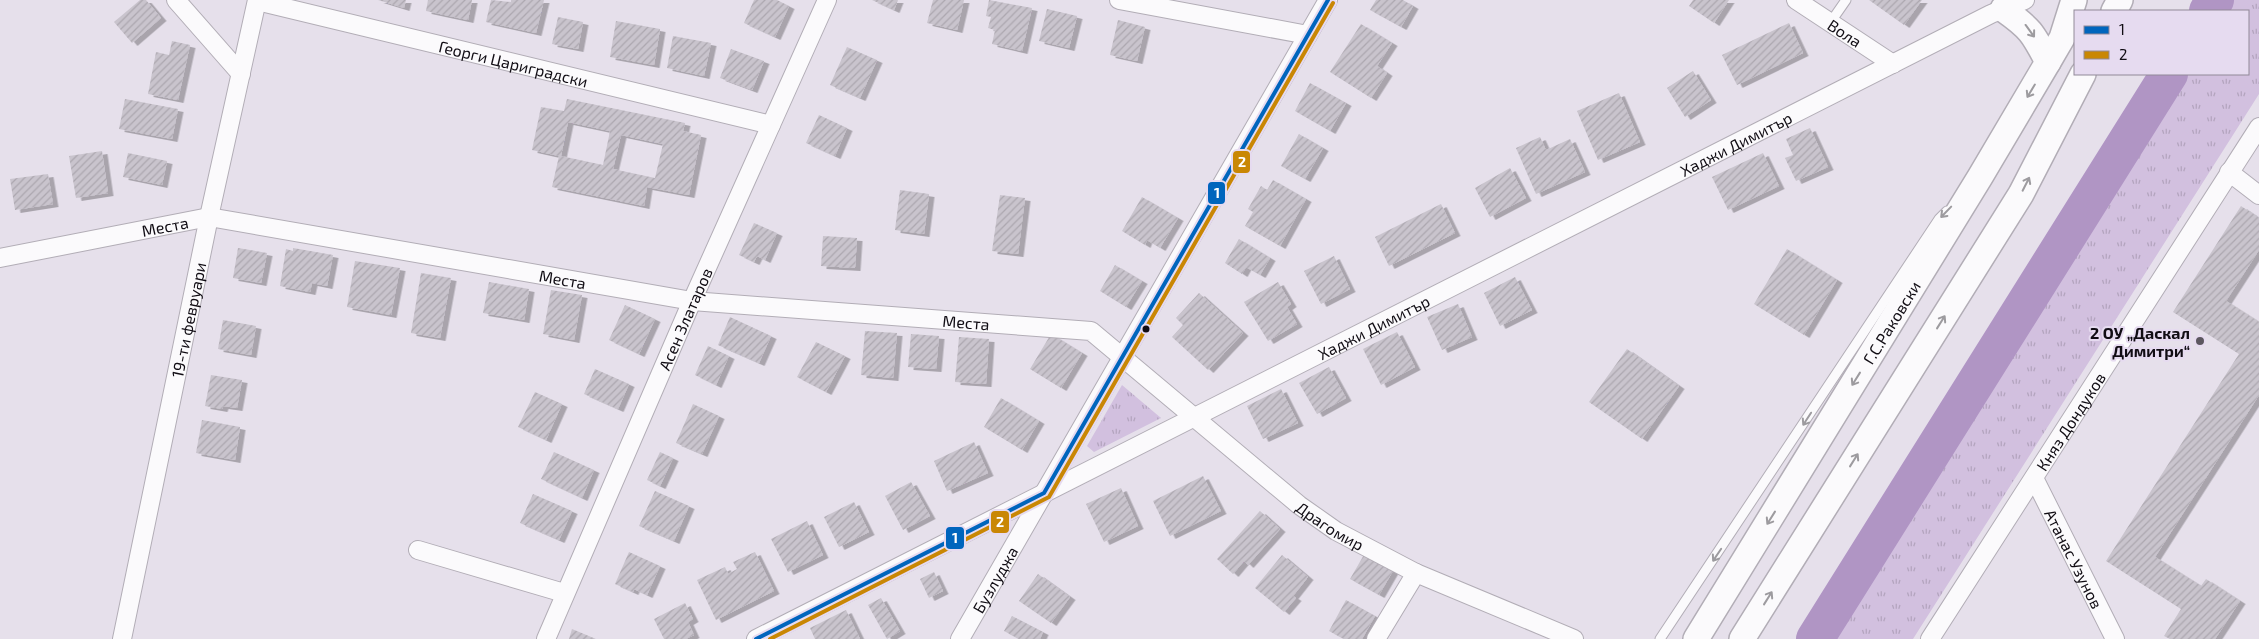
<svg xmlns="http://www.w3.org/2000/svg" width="2259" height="639" viewBox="0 0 2259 639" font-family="'Exo 2',sans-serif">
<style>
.park{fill:url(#park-tufts)}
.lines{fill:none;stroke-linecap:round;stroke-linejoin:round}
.river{stroke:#b095c4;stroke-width:38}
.building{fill:url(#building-hatch);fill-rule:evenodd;filter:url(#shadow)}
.lane-casing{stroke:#b2adb6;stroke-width:11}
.street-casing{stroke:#b2adb6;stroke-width:20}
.secondary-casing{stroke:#b2adb6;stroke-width:28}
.lane{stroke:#fbfafc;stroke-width:9}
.street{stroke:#fbfafc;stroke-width:18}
.secondary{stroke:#fbfafc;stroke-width:25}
.bus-1-casing{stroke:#e6dbf0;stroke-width:8}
.bus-2-casing{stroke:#e6dbf0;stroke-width:8}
.bus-1{stroke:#0065bd;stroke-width:4}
.bus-2{stroke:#c98704;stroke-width:4}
.oneway{stroke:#9d9b9f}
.bus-dot{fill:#110d14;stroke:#e6dbf0;stroke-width:2}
.poi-dot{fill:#5c575f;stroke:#e6dbf0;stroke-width:2}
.labels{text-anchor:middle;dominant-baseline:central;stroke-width:4;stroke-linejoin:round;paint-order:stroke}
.street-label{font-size:16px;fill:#110d14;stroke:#e6dbf0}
.poi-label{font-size:16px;font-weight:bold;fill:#110d14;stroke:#e6dbf0;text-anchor:end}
.line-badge{stroke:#e6dbf0;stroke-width:2}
.badge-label{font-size:14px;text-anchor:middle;font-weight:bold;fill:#fff}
</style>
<defs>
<pattern id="park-tufts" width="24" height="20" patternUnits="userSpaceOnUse" patternTransform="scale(1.25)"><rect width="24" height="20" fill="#d2c0df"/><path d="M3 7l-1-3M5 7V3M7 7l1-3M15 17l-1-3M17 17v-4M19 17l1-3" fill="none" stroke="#b3a4be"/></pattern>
<pattern id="building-hatch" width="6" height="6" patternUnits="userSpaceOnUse" patternTransform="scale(1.25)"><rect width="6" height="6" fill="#c9c4cd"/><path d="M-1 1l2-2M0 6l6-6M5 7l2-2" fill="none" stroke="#aca7af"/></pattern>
<filter id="shadow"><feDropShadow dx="5.5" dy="3" stdDeviation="0" flood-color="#0004"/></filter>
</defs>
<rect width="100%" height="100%" fill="#e6e0eb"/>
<path class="park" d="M 2215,0 L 2259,0 L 2259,94 L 1913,639 L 1815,639 L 2169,74 L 2248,74 L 2248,11 L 2208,11 Z
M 1122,385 L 1161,418 L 1094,452 L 1087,446 Z"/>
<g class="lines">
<path class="river" d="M 2208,11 L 2215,0
M 1815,639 L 2169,74"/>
</g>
<path class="building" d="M 140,0 L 146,0 L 161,18 L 132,43 L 114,22 Z
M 378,0 L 406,0 L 404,8 Z
M 428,0 L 472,0 L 468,20 L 426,11 Z
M 491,0 L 511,2 L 511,0 L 544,0 L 536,33 L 486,22 Z
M 754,0 L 777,0 L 789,6 L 775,37 L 744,23 Z
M 872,0 L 898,0 L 894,10 Z
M 933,0 L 964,0 L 957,30 L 927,23 Z
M 989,0 L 1032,8 L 1022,51 L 992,44 L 995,30 L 988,28 L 991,17 L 986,16 Z
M 1376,0 L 1403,0 L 1413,6 L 1401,27 L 1370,10 Z
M 1693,0 L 1729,0 L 1714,23 L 1689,6 Z
M 1869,0 L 1922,0 L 1904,25 Z
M 1047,9 L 1077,16 L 1069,48 L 1039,41 Z
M 558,17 L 583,22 L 578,49 L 552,44 Z
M 1118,20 L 1145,27 L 1137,61 L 1110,55 Z
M 616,21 L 660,29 L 654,65 L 610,57 Z
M 1789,23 L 1803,53 L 1737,85 L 1722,55 Z
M 1361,24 L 1392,43 L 1377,66 L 1387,73 L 1371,98 L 1330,72 Z
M 673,36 L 711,43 L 704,76 L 667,68 Z
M 172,41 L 190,45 L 178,100 L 148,94 L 156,52 L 169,55 Z
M 847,47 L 877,60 L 860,98 L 830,85 Z
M 731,49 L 764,61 L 752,90 L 720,78 Z
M 1693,71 L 1711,100 L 1685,117 L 1667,88 Z
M 1310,83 L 1346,103 L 1330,131 L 1295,111 Z
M 1619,93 L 1640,142 L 1598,160 L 1577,111 Z
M 125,99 L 178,109 L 172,139 L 119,129 Z
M 567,99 L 685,123 L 683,131 L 701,135 L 689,195 L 647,187 L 644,206 L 552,187 L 559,156 L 532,150 L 541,107 L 564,111 ZM 568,122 L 610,131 L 603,165 L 561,156 ZM 621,135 L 663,144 L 655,178 L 613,169 Z
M 819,115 L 847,128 L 835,156 L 806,143 Z
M 1810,128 L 1828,167 L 1796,181 L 1785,158 L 1793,155 L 1786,139 Z
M 1299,134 L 1323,148 L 1305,179 L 1281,166 Z
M 1540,137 L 1546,150 L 1570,139 L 1585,172 L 1536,194 L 1516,148 Z
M 102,151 L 108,193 L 76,198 L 69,156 Z
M 128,153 L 167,161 L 162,185 L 123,177 Z
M 1763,153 L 1779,186 L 1728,210 L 1712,177 Z
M 1510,168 L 1526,198 L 1490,217 L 1475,188 Z
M 48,174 L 53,204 L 15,210 L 10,179 Z
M 1273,180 L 1306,199 L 1280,246 L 1245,226 L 1253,212 L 1248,209 L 1261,186 L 1267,190 Z
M 900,190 L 929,194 L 924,234 L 895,230 Z
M 1000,195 L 1025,198 L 1018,254 L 992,251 Z
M 1142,197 L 1178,218 L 1160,248 L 1147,240 L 1145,245 L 1122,231 Z
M 1441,204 L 1455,233 L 1389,266 L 1375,237 Z
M 2241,206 L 2259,218 L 2259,250 L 2226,301 L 2259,322 L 2259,395 L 2155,557 L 2201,586 L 2206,579 L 2240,601 L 2215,639 L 2170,639 L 2164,636 L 2181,609 L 2106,561 L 2239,354 L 2173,312 Z
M 754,223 L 777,233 L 765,260 L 757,256 L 754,262 L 739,255 Z
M 823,236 L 857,238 L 855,268 L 821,266 Z
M 1239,239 L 1270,258 L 1260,275 L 1246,267 L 1242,274 L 1225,263 Z
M 238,248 L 267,253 L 261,283 L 233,278 Z
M 293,248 L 333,255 L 327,286 L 312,283 L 310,292 L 280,286 L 286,249 L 293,251 Z
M 1787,249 L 1837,280 L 1804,335 L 1754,304 Z
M 1334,256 L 1350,289 L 1321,304 L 1304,271 Z
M 355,261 L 400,268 L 391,315 L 347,307 Z
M 1115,265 L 1142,281 L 1126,307 L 1100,291 Z
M 421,273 L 451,278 L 440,338 L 411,333 Z
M 1515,277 L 1532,310 L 1500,326 L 1484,293 Z
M 489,282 L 529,289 L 524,320 L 483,313 Z
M 1278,282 L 1291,304 L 1287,307 L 1297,324 L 1268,341 L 1244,302 Z
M 551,290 L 582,295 L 574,340 L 543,334 Z
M 1199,293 L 1243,333 L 1208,370 L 1172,337 L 1183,325 L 1176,318 Z
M 1458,304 L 1472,337 L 1442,350 L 1427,317 Z
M 625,305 L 655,319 L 639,354 L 609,340 Z
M 730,317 L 771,336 L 759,363 L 718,345 Z
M 223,320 L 256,326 L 251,355 L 218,349 Z
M 865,331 L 897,333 L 893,378 L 861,375 Z
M 1397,332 L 1415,367 L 1381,385 L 1363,349 Z
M 911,334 L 939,336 L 936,369 L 908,367 Z
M 1051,334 L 1082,353 L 1061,388 L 1030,369 Z
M 959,337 L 989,339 L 986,384 L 955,382 Z
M 816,342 L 845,356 L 826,392 L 797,377 Z
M 708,346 L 729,356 L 716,385 L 695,375 Z
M 1627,349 L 1679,386 L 1642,439 L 1589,402 Z
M 1329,367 L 1346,398 L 1317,414 L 1299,383 Z
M 595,369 L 629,384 L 618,409 L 584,394 Z
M 211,375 L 242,380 L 237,408 L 223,406 L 222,409 L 205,406 Z
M 1281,389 L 1298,423 L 1263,439 L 1247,406 Z
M 535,392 L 562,404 L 546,440 L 518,427 Z
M 1001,398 L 1039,421 L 1022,450 L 984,427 Z
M 693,404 L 719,416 L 702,454 L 676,443 Z
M 202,420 L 240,427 L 235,460 L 196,453 Z
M 974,442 L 988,473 L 947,491 L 934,461 Z
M 554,452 L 594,470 L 582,498 L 541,479 Z
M 660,452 L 673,458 L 660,486 L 647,480 Z
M 1203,476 L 1221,511 L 1170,536 L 1153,501 Z
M 911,482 L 930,516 L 903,530 L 885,496 Z
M 1121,488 L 1138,526 L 1104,542 L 1086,504 Z
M 655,491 L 689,506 L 674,541 L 639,526 Z
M 533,494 L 572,511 L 559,540 L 520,523 Z
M 854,502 L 869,532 L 839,547 L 824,517 Z
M 1260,511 L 1280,529 L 1248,565 L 1244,561 L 1233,574 L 1217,559 Z
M 807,521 L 823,555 L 788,572 L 771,539 Z
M 629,552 L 660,566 L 647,595 L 634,589 L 633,592 L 615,584 Z
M 755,552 L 774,591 L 716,620 L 697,580 L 725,567 L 728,574 L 737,569 L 733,562 Z
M 1365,553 L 1394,569 L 1379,595 L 1350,579 Z
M 1282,555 L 1308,577 L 1293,596 L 1296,598 L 1284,612 L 1255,588 Z
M 934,572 L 943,591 L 929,598 L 920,579 Z
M 1038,574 L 1070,597 L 1051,623 L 1019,601 Z
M 881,598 L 900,631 L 887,639 L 868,605 Z
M 1346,600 L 1375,616 L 1362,639 L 1344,639 L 1329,631 Z
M 685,603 L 693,619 L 688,622 L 694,635 L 686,639 L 664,639 L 654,619 Z
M 846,610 L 860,639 L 815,639 L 810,628 Z
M 1012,616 L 1043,632 L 1040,639 L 1019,639 L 1004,631 Z
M 572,629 L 596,639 L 569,639 Z"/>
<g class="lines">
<g class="lane-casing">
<path id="lane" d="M 1830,23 L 1846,0
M 1660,639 L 1939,219 L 1947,211"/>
</g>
<g class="street-casing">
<g id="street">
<path d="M 176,0 L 241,74"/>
<path d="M 1119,0 L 1308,35"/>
<path id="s1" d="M 1796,0 L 1893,64"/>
<path id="s2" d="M 257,1 L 771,125"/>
<path d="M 2229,172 L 2259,195"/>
<path id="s3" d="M 0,258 L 209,217 L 692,301 L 1091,331 L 1299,505 L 1336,531 L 1416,573 L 1574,639"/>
<path id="s4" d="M 2034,478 L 2115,639"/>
<path d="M 418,550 L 564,593"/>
<path id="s5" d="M 122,639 L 209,217 L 257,0"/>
<path id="s6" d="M 546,639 L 692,301 L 827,0"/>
<path id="s7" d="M 756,639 L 1991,14 L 2025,0"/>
<path id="s8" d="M 960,639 L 1328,0"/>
<path d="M 1376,639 L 1416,573"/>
<path id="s9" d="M 1930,639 L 2259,127"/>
</g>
</g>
<g class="secondary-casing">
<g id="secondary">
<path d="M 2003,9 C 2030,28 2033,33 2048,62"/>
<path d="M 2114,11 L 2120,0"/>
<path id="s10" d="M 1696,639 L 1980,177 L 2048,62 L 2062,38 L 2074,0"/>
<path d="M 1742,639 L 2021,194 L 2083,74"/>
</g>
</g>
<use href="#lane" class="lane"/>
<use href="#street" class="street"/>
<use href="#secondary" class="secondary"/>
<g class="bus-1-casing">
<path id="bus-1" d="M 756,639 L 1044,493 L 1328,0"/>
</g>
<g class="bus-2-casing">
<path id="bus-2" d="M 770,639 L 1049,497 L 1333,3"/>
</g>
<use href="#bus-1" class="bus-1"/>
<use href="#bus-2" class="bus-2"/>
</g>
<defs><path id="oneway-shaft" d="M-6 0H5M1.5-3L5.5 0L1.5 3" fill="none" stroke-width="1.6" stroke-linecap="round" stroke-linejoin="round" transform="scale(1.25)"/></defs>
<g class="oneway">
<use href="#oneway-shaft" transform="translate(2030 31) rotate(54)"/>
<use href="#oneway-shaft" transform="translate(2031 91) rotate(121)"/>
<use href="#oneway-shaft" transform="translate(2026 184) rotate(-63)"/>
<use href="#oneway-shaft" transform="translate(1946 212) rotate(134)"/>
<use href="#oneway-shaft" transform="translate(1941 322) rotate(-58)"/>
<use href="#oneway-shaft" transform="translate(1856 379) rotate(122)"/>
<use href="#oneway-shaft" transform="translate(1807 419) rotate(123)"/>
<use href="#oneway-shaft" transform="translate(1854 460) rotate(-58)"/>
<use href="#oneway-shaft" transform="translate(1771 518) rotate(122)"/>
<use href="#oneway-shaft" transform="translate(1717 555) rotate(124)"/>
<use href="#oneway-shaft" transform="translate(1768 598) rotate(-58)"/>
</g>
<circle class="bus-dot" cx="1146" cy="329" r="4.5"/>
<circle class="poi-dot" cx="2200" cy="341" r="5"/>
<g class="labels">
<g class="street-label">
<text stroke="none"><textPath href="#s1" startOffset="59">Вола</textPath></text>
<text stroke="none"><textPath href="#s2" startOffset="264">Георги Цариградски</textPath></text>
<text stroke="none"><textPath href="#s7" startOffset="1098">Хаджи Димитър</textPath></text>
<text stroke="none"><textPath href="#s3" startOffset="168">Места</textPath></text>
<text stroke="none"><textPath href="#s3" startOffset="572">Места</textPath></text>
<text stroke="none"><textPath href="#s6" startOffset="349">Асен Златаров</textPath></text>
<text stroke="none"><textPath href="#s5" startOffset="326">19-ти февруари</textPath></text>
<text stroke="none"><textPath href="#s3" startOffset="978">Места</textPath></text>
<text stroke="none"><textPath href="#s10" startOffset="372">Г.С.Раковски</textPath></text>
<text stroke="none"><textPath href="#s7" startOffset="692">Хаджи Димитър</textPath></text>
<text stroke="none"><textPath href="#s9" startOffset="259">Княз Дондуков</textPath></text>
<text stroke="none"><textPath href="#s3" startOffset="1412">Драгомир</textPath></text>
<text stroke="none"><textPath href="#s4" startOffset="90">Атанас Узунов</textPath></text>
<text stroke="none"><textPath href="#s8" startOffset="69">Бузлуджа</textPath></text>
</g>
<g class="poi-label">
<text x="2190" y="332">2 ОУ „Даскал<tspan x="2190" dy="18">Димитри“</tspan></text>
</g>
</g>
<g class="line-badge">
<rect x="1232" y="150" width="19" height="24" rx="5" fill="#c98704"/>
<rect x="1207" y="181" width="19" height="24" rx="5" fill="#0065bd"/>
<rect x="990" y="510" width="20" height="24" rx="5" fill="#c98704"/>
<rect x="945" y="526" width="20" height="24" rx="5" fill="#0065bd"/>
</g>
<g class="badge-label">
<text x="1242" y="167">2</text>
<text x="1217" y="198">1</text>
<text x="1000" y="527">2</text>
<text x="955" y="543">1</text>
</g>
<rect x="2074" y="10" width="175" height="65" fill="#e6dbf0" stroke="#918998"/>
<rect x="2084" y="26" width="25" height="8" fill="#0065bd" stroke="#918998"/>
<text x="2119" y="35" font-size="15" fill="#110d14">1</text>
<rect x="2084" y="51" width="25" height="8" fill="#c98704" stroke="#918998"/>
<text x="2119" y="60" font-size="15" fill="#110d14">2</text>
</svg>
